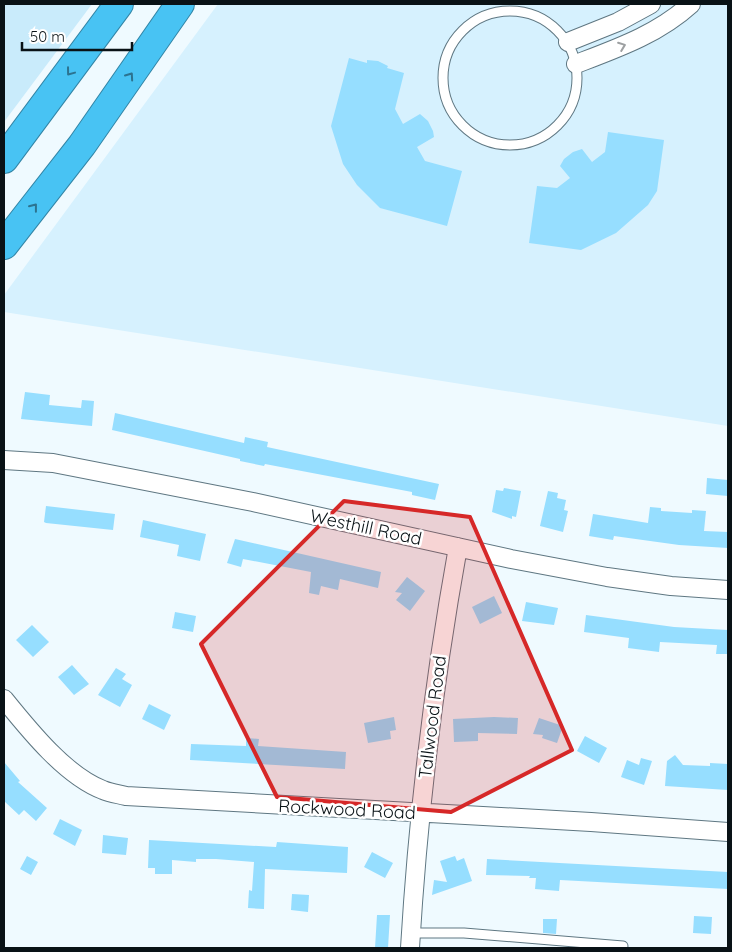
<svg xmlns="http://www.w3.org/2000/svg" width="732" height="952" viewBox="0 0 732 952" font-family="Quicksand,sans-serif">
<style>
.built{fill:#d6f1fe}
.green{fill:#c9ebfb}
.building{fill:#96deff}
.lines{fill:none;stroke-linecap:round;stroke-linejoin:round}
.service-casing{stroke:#5f7782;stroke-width:11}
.minor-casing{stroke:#5f7782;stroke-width:20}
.motorway-casing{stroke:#3285a6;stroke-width:30}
.service{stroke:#fff;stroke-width:9}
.minor{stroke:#fff;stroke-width:18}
.motorway{stroke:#48c3f3;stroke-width:28}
.oneway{stroke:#9da0a2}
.oneway2{stroke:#2c7390}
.marked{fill:#d62828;fill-opacity:0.2;stroke:#d62828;stroke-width:4;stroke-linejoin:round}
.labels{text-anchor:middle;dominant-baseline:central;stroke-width:5;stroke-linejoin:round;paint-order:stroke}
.street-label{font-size:18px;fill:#091216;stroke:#fff}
</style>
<rect width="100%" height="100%" fill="#effaff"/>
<path class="built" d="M 218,4 L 728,4 L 728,426 L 4,312 L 4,295 Z"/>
<path class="green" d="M 4,4 L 92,4 L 4,122 Z"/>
<path class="building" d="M 349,58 L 367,63 L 367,60 L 378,61 L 388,66 L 387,68 L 404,73 L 395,109 L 403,124 L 420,114 L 428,121 L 433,131 L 434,137 L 417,147 L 425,161 L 462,171 L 447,226 L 380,208 L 357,185 L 343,164 L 331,126 Z
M 608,132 L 664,140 L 657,191 L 648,205 L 616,233 L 581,250 L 529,243 L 537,186 L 557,188 L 570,178 L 560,166 L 564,159 L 573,152 L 582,149 L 592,162 L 605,152 Z
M 25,392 L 50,395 L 49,405 L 81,408 L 82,400 L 94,401 L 92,426 L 21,419 Z
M 115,413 L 244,443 L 245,437 L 268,442 L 267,447 L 439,484 L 435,500 L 412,495 L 412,492 L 265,464 L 264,466 L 240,461 L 240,459 L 112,430 Z
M 707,478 L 728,480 L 728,496 L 706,494 Z
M 504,488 L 521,491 L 516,517 L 512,516 L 512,519 L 492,512 L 496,490 L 503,491 Z
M 548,491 L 558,493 L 557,498 L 566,500 L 564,510 L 568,511 L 563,532 L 540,526 Z
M 46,506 L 115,514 L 113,530 L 46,523 L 44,522 Z
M 650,507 L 661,508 L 661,511 L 692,513 L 692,510 L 706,511 L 704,531 L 728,532 L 728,548 L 679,545 L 614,536 L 613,540 L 589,536 L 593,514 L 648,523 Z
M 143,520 L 206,534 L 200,561 L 177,556 L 179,545 L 140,537 Z
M 235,539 L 381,572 L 378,588 L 340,579 L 338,590 L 321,586 L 319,595 L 309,593 L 311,572 L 243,559 L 241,567 L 227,563 Z
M 407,577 L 425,591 L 410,611 L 396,600 L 402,593 L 395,592 Z
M 494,596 L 502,613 L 480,624 L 472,607 Z
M 526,602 L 558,608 L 554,625 L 522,621 Z
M 175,612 L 196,616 L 193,632 L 172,628 Z
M 586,615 L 674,627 L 728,630 L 728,654 L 716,654 L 717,645 L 660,642 L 659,652 L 628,648 L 629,638 L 584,632 Z
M 32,625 L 49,642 L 33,657 L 16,640 Z
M 72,665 L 89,684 L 74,695 L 58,677 Z
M 116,668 L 126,674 L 122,679 L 132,685 L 120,707 L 98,695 Z
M 149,704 L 171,715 L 164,730 L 142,719 Z
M 394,717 L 396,730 L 390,731 L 391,739 L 368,743 L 364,723 Z
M 494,717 L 518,718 L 517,734 L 478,733 L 478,741 L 454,742 L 453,719 Z
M 539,718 L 563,726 L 557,743 L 542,738 L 543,735 L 533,734 Z
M 585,736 L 607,748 L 599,763 L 577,751 Z
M 246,738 L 259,739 L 258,746 L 346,752 L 345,769 L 190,760 L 191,744 L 246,746 Z
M 675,755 L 683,765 L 710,766 L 710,763 L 728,764 L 728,790 L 665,786 L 667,761 Z
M 641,758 L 652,761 L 644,785 L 621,777 L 627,760 L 639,765 Z
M 4,762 L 20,781 L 18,782 L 47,808 L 36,821 L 24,810 L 19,815 L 4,801 Z
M 60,819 L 82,830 L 75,846 L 53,834 Z
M 103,835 L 128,838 L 126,855 L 102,853 Z
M 149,840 L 276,847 L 277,842 L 348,847 L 347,873 L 265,869 L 264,909 L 248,908 L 249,890 L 252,891 L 254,862 L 216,859 L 196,859 L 196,862 L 172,860 L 172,874 L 155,874 L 155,868 L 148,868 Z
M 372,852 L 393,863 L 385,878 L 364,867 Z
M 27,856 L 38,862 L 31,875 L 20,869 Z
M 455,856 L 457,861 L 464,858 L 472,881 L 432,895 L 434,880 L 447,882 L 440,861 Z
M 487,859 L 728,872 L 728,889 L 560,880 L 559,891 L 535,889 L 536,878 L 529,878 L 530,876 L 486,875 Z
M 292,894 L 309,895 L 308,912 L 291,910 Z
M 377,915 L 390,915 L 388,948 L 375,948 Z
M 694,916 L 712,917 L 711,934 L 693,933 Z
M 543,919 L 557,919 L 556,934 L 543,933 Z"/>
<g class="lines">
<g class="service-casing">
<path id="service" d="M443 78a67 67 0 1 1 134 0a67 67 0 1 1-134 0Z
M 411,933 L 464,933 L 623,946"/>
</g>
<g class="minor-casing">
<path id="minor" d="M 568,42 L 618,22 L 651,4
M 576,64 C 618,48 658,34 691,4
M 4,460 L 53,463 L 253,502 L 511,559 L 607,577 L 671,586 L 728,590
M 4,699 C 29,730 66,776 103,790 C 110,793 118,794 126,796 L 591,822 L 728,832
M 410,948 C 418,814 434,680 458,547"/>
</g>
<g class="motorway-casing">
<path id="motorway" d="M 4,159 L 119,4
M 4,245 L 82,145 L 180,4"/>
</g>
<use href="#service" class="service"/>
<use href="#minor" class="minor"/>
<use href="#motorway" class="motorway"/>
</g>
<defs><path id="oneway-chevron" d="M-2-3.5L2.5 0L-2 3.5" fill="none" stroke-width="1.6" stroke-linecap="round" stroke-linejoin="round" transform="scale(1.25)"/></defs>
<use class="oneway" href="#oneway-chevron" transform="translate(622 46) rotate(-21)"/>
<g class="oneway2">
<use href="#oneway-chevron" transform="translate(70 72) rotate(127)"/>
<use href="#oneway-chevron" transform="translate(130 76) rotate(-55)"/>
<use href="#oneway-chevron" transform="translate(34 207) rotate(-52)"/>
</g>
<path class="marked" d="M 344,501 L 470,517 L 572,750 L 451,812 L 277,797 L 201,644 Z"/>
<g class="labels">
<g class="street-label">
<text transform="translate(366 527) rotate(12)">Westhill Road</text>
<text transform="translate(432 717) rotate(-83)">Tallwood Road</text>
<text transform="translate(347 809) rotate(3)">Rockwood Road</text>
</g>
</g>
<rect width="732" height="952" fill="none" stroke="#091216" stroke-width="10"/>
<path d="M22 42v8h110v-8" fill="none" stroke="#091216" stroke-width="2.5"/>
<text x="30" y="42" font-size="15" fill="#091216" stroke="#ffffff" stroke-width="4" paint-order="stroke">50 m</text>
</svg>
